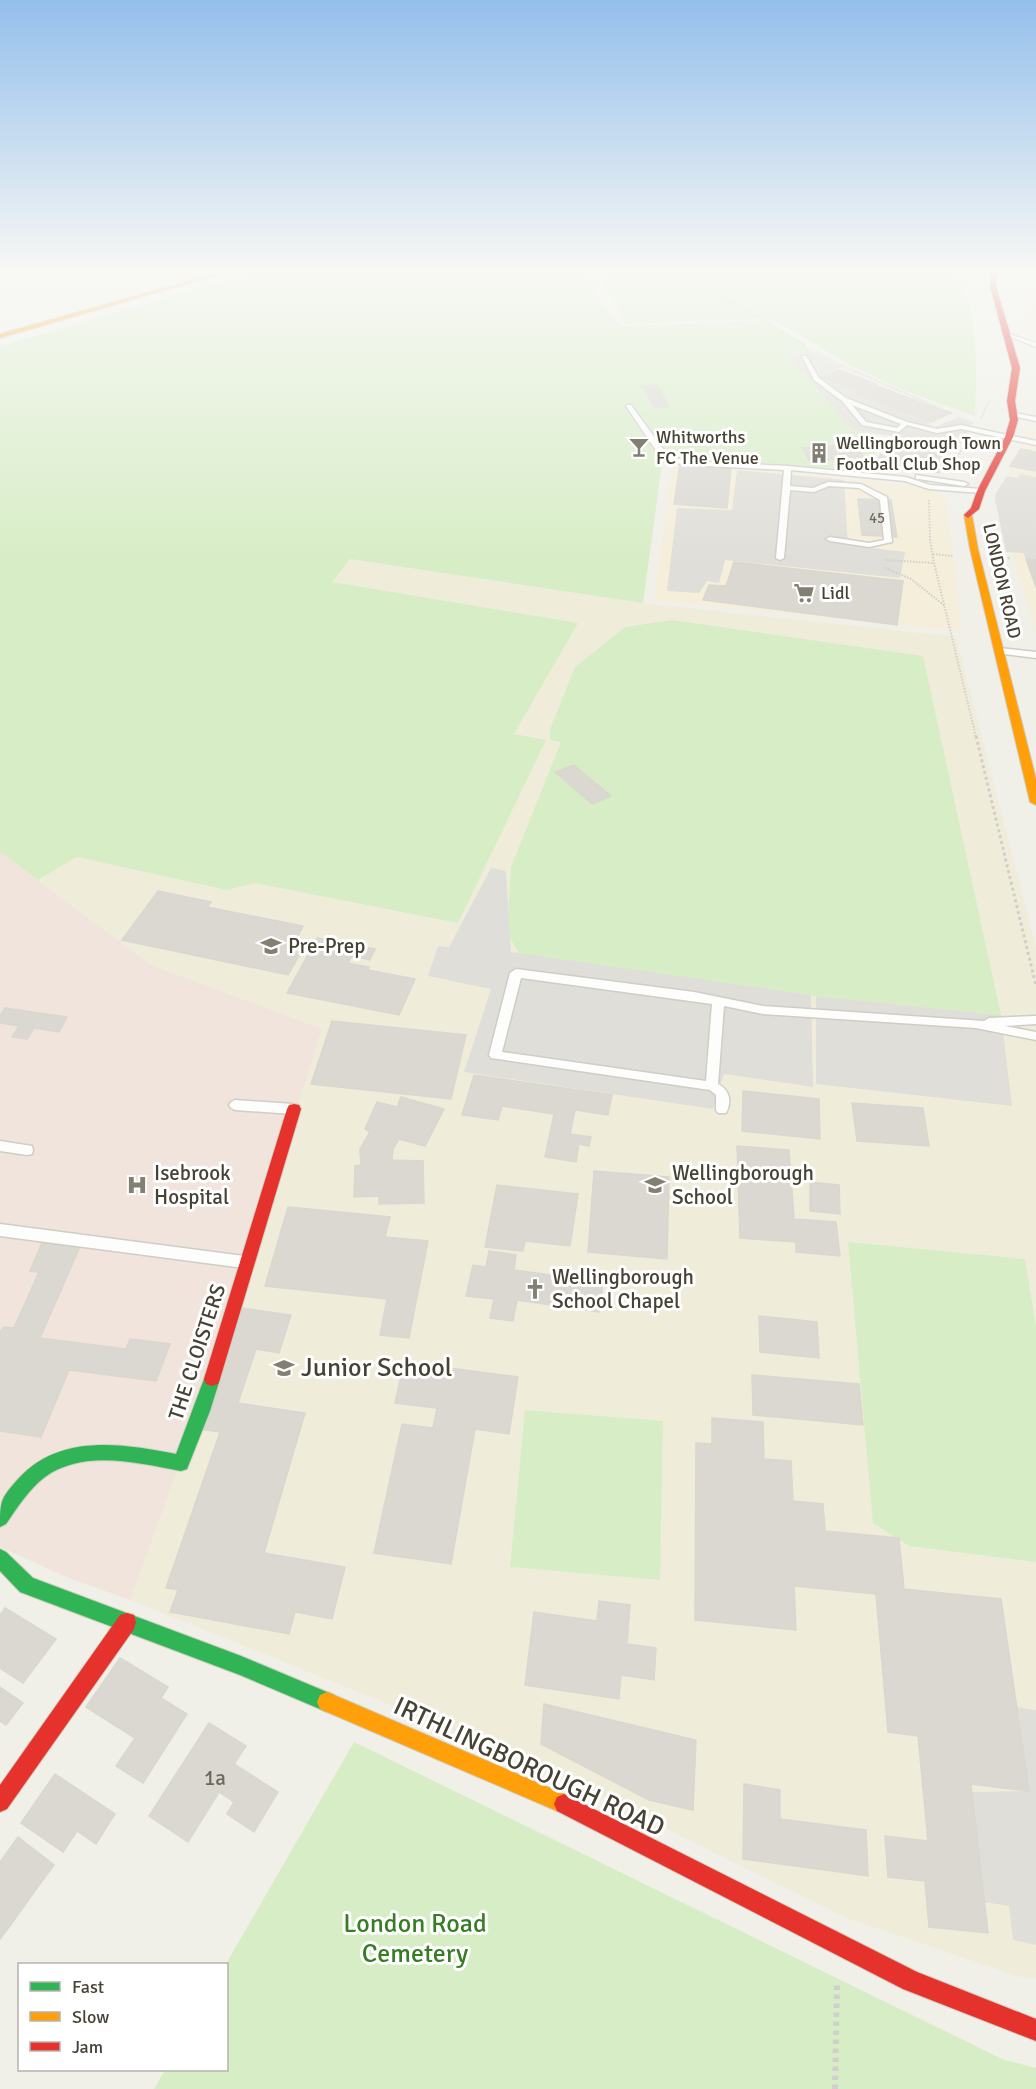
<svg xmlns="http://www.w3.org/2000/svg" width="1036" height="2089" viewBox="0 0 1036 2089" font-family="Signika,sans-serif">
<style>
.commercial{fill:#f4eeda}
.education{fill:#efedda}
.medical{fill:#f0e4dc}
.green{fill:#d7edc6}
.parking{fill:#dfded8}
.building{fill:#dad8d1;stroke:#d9d7ce;stroke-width:1.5}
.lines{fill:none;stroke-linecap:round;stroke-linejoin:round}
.lane-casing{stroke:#cecdc6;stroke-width:3}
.fast-casing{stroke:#d0cebf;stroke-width:2}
.slow-casing{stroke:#d0cebf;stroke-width:2}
.jam-casing{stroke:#d0cebf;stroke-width:2}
.path-far2{stroke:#d1cfca;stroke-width:2;stroke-dasharray:1.5 1.5;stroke-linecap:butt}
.path-far1{stroke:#d1cfca;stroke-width:3;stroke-dasharray:3 3;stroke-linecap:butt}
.path{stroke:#d1cfca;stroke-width:6;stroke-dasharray:4.5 4.5;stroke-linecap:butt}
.lane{fill:#fdfdfc;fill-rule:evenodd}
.fast{fill:#30b455;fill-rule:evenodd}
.slow{fill:#ff9f0a;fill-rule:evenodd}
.jam{fill:#e5322d;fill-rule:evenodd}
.labels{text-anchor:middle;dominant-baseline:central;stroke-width:6;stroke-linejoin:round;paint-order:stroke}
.far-number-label{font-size:15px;fill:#6c695c}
.far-poi-label{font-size:18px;fill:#474334;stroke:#fff;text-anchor:start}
.far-street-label{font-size:18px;fill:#474334;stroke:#fff}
.poi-label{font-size:21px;fill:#474334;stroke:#fff;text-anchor:start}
.street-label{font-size:21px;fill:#474334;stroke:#fff}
.near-number-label{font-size:21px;fill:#6c695c}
.near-poi-label{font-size:26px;fill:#474334;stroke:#fff;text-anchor:start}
.near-street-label{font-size:26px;fill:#474334;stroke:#fff}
.near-park-label{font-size:26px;fill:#367d24;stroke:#fff}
</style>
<rect width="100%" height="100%" fill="#f0efe8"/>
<path class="commercial" d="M 1030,272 L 1036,272 L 1036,350 L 1031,349 L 1026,298 Z
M 1026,430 L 1036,431 L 1036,632 L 997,502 Z
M 672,461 L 929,487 L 946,498 L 962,631 L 655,600 Z"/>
<path class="education" d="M 210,538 L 643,603 L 956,637 L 1036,948 L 1036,1979 L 1020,1977 L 844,1917 L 537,1764 L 130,1600 L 225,1340 L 322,1029 L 151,965 L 0,852 L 0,539 Z"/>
<path class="medical" d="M 0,852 L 151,965 L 322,1029 L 225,1340 L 130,1600 L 69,1578 L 0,1547 Z"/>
<path class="green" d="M 257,272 L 587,272 L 599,298 L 621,326 L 767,321 L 816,353 L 789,354 L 852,430 L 877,434 L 872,471 L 663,456 L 643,603 L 350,559 L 332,582 L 578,623 L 514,734 L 546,740 L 458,923 L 255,883 L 227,890 L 77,857 L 38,880 L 0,852 L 0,346 Z
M 599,272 L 954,272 C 981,311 976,370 975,416 L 908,392 L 852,366 L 777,322 L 758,319 L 625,324 Z
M 672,620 L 923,656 L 1001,1015 L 816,996 L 520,955 L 507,933 L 511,867 L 561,742 L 550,740 L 550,729 L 575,667 L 625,627 Z
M 848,1242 L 1025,1259 L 1036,1327 L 1036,1562 L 909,1546 L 873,1523 Z
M 525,1410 L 663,1421 L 660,1580 L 510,1567 Z
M 354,1742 L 1002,2059 L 1036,2068 L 1036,2089 L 154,2089 L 165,2070 L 226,2070 L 226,1964 Z"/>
<path class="parking" d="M 816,353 L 842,367 L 820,377 L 857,391 L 854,393 L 931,422 L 927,425 L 935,427 L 959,417 L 974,422 L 959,446 L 852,430 L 788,354 Z
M 737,470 L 844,480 L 848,545 L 905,552 L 900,578 L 725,560 L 719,583 L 707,581 L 699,593 L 667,591 L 677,508 L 732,510 Z
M 1020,474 L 1036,477 L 1036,560 L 1026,559 L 1023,553 L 1006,552 L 995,499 L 996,493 L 1007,476 L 1018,478 Z
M 491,868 L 506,871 L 511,952 L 811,995 L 813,1087 L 724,1074 L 713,1109 L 464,1072 L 491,989 L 428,976 L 438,946 L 449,947 Z
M 816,996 L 1001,1015 L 1012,1106 L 816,1084 Z
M 1017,1707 L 1036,1710 L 1036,1945 L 1013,1940 L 1009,1906 L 984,1902 L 971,1792 L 1029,1791 Z"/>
<path class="building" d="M 839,370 L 876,384 L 874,385 L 950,413 L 932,422 L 855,393 L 859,391 L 822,377 Z
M 657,385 L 669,407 L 654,408 L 643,386 Z
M 900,440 L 950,447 L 939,473 L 876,463 L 881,454 L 893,456 Z
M 854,444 L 864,457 L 837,459 L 828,446 Z
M 828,446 L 837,459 L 810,461 L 802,448 Z
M 1021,449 L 1036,452 L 1036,471 L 1010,466 Z
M 680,464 L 731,468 L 727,508 L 674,504 Z
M 858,499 L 891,500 L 897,537 L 862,535 Z
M 1026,559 L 1036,560 L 1036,587 Z
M 734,562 L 903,581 L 897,625 L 703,600 L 709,585 L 726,586 Z
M 574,765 L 611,796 L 592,804 L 555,772 Z
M 158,891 L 211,902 L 207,907 L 303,926 L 293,945 L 304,947 L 288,975 L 122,940 Z
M 317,938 L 375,949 L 370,960 L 352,956 L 348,963 L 369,967 L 368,970 L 415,979 L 399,1015 L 287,993 Z
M 5,1008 L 67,1017 L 59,1032 L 34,1028 L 27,1039 L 12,1037 L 19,1026 L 0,1023 L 0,1016 Z
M 332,1021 L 466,1035 L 451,1099 L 311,1084 Z
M 474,1075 L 612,1095 L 608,1115 L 575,1110 L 570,1134 L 591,1137 L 589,1146 L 579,1144 L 576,1162 L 545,1157 L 554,1114 L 502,1106 L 498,1120 L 462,1115 Z
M 743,1091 L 819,1099 L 820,1139 L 742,1131 Z
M 401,1097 L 444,1109 L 425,1146 L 399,1139 L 393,1149 L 392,1160 L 423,1161 L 424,1203 L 379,1204 L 379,1196 L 354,1197 L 355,1166 L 361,1165 L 360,1149 L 370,1132 L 365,1129 L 377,1102 L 397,1107 Z
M 852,1103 L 923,1108 L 929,1146 L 857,1141 Z
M 737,1146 L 789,1150 L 794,1219 L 836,1222 L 840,1256 L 796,1252 L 796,1242 L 740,1238 Z
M 594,1171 L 669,1177 L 667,1259 L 588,1252 Z
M 810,1182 L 839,1185 L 840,1214 L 810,1211 Z
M 497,1185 L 578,1194 L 570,1246 L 525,1241 L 523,1251 L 485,1247 Z
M 288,1207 L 390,1217 L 385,1237 L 428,1241 L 409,1338 L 380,1335 L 387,1299 L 265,1286 Z
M 44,1238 L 82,1242 L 40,1338 L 126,1349 L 130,1339 L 170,1344 L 156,1381 L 69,1370 L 41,1437 L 0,1431 L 0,1332 L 4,1327 L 14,1328 L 39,1272 L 30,1271 Z
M 489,1251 L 516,1255 L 514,1270 L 603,1282 L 599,1312 L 517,1300 L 513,1321 L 490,1318 L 494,1299 L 466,1296 L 473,1265 L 486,1267 Z
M 242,1308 L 291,1315 L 279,1353 L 256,1349 L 238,1403 L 305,1413 L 264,1553 L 345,1567 L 332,1619 L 295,1612 L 289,1634 L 170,1612 L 178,1590 L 166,1588 L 220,1432 L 199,1429 Z
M 759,1316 L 817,1322 L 819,1358 L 760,1352 Z
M 404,1362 L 518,1377 L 509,1434 L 475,1429 L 451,1564 L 374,1553 L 402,1424 L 433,1428 L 437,1408 L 395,1403 Z
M 752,1375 L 859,1384 L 863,1425 L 753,1415 Z
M 712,1418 L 763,1422 L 764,1459 L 791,1461 L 793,1501 L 823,1504 L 825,1531 L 899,1538 L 904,1589 L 1001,1599 L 1029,1791 L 971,1784 L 988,1933 L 929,1927 L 925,1881 L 888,1877 L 885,1836 L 928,1841 L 918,1736 L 888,1732 L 876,1594 L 794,1586 L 796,1630 L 695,1620 L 696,1443 L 712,1444 Z
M 599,1601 L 630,1605 L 627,1644 L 656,1648 L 654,1680 L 621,1675 L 619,1699 L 525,1685 L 534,1612 L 597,1621 Z
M 5,1608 L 56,1639 L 23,1683 L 0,1668 L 0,1615 Z
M 120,1658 L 168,1687 L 161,1698 L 187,1714 L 143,1783 L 116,1766 L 135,1738 L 86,1707 Z
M 0,1687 L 23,1703 L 6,1725 L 0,1721 Z
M 544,1704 L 696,1740 L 693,1810 L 649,1800 L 541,1744 Z
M 209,1723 L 246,1746 L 234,1764 L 278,1792 L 254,1832 L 227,1814 L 234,1802 L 219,1792 L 188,1842 L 149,1816 Z
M 55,1774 L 115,1814 L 96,1844 L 77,1831 L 63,1852 L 21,1823 Z
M 744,1784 L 780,1790 L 780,1819 L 866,1830 L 868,1876 L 743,1859 Z
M 18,1837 L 54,1865 L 32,1895 L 0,1869 L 0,1862 Z
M 0,1869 L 32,1895 L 10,1926 L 0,1918 Z
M 0,1918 L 10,1926 L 0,1939 Z"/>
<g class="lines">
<g class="lane-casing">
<path id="lane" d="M 1006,333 L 1036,343 L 1036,347 L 1006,335 Z
M 802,356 L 806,356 L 819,378 L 846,398 L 907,422 L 937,429 L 961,425 L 1036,441 L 1036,445 L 961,429 L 937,433 L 907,425 L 899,432 L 862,425 L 842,401 L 814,380 ZM 852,405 L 901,424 L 897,428 L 866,422 Z
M 627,405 L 631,405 L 669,457 L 689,461 L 788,466 L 906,477 L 930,485 L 981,489 L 985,491 L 981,493 L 929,489 L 905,481 L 791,470 L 790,486 L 813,488 L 828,482 L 861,484 L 887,497 L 892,542 L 869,547 L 830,541 L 826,539 L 830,537 L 869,543 L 884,540 L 880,500 L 859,488 L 829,486 L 814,492 L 790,490 L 784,558 L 780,560 L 776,558 L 784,470 L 689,465 L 663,461 L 626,406 Z
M 1015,413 L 1036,417 L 1036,421 L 1013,416 L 1012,415 Z
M 916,475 L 964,482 L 968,484 L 964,486 L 919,479 L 916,479 Z
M 999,648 L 1036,652 L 1036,658 L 996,653 L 995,651 Z
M 516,969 L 694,992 L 763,1006 L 984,1021 L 989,1018 L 1036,1016 L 1036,1024 L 1005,1026 L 1036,1032 L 1036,1040 L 976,1028 L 763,1014 L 724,1006 L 718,1084 C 730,1090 732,1102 726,1113 L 718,1113 L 716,1110 L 716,1095 L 710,1090 L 491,1058 L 489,1055 L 510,973 ZM 521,978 L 712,1004 L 706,1081 L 502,1052 Z
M 235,1100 L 293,1104 L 297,1106 L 299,1109 L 297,1112 L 293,1114 L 235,1110 L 231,1108 L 229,1105 L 231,1102 Z
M 0,1141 L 32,1146 L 33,1150 L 32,1154 L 27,1155 L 0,1151 Z
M 0,1224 L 244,1256 L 249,1258 L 251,1262 L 249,1266 L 244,1268 L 0,1236 Z"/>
</g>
<g class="fast-casing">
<path id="fast" d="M 212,1372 L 218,1374 L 220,1379 L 210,1411 L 187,1469 L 181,1471 C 137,1463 84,1449 45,1477 C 29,1489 17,1508 6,1524 L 0,1527 C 0,1500 1,1498 19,1478 C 61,1433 123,1444 176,1454 L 204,1379 L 206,1374 Z
M 0,1549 L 6,1552 L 33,1578 L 241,1656 L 334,1695 L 337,1702 L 334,1709 L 327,1712 L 240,1675 L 20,1592 L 0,1571 Z"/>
</g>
<g class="slow-casing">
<path id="slow" d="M 220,272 L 228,272 L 0,338 L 0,334 Z
M 968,512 L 972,515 L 978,549 L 1036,779 L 1036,805 L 1030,802 L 970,549 L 964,515 Z
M 327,1692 L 571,1797 L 574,1804 L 571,1811 L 564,1814 L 320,1709 L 317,1702 L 320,1695 Z"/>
</g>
<g class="jam-casing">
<path id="jam" d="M 991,272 L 997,272 L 996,286 L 1020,368 L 1015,401 L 1018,420 L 1013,437 L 985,491 L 979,509 L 968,518 L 964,515 L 971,508 L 977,491 L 1005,437 L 1010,420 L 1007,401 L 1012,368 L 990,286 Z
M 294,1104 L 299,1105 L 301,1109 L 220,1379 L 218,1384 L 212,1386 L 206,1384 L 204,1379 L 287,1109 L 289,1105 Z
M 127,1613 L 134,1615 L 136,1622 L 134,1629 L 7,1809 L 0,1812 L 0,1785 L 120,1615 Z
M 564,1794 L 917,1972 L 1036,2019 L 1036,2041 L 903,1989 L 557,1811 L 554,1804 L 557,1797 Z"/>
</g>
<path class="path-far2" d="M 679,272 L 806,345
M 817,352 L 843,366 L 953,414
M 981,418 L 989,401
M 950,470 L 966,442
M 929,500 L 930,540 L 934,563 L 976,737
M 933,554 L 953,556
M 999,559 L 1010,558
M 886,560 L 934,563
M 885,568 L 911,579 L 945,606"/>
<path class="path-far1" d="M 976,736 L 1036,986"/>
<path class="path" d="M 835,2089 L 837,1985"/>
<use href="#lane" class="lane"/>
<use href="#fast" class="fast"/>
<use href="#slow" class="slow"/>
<use href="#jam" class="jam"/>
</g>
<linearGradient id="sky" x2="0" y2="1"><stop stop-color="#94bfec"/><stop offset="0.48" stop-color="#f8f8f5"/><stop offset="1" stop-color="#f8f8f5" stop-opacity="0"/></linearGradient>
<rect width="1036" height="564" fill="url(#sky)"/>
<defs>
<g id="bar-bare" transform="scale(1.62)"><path d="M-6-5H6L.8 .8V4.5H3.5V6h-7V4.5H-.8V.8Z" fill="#827f73" stroke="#fff" stroke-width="2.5" paint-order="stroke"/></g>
<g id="building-bare" transform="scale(1.62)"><path d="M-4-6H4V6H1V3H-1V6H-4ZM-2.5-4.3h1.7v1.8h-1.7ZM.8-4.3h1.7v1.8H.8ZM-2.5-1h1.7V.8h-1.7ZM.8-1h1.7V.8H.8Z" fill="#827f73" stroke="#fff" stroke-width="2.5" paint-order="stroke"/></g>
<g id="supermarket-bare" transform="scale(1.62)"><path d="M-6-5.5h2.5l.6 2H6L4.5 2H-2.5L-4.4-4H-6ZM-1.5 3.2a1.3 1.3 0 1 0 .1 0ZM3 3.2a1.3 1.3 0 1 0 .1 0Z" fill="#827f73" stroke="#fff" stroke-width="2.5" paint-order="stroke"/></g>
<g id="school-bare" transform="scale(1.62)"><path d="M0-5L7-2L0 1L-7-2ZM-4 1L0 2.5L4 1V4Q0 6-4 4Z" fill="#827f73" stroke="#fff" stroke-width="2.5" paint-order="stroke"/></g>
<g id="hospital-bare" transform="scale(1.62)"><path d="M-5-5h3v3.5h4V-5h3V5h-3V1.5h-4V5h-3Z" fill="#827f73" stroke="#fff" stroke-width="2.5" paint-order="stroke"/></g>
<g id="church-bare" transform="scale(1.62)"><path d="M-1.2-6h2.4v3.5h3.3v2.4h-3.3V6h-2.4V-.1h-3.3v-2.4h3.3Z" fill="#827f73" stroke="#fff" stroke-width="2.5" paint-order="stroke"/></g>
</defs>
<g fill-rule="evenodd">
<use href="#bar-bare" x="639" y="447"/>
<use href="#building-bare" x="819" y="453"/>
<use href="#supermarket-bare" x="804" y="593"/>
<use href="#school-bare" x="271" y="946"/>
<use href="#hospital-bare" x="137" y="1185"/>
<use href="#school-bare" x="655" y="1185"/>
<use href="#church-bare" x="535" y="1289"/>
<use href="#school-bare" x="284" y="1368"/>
</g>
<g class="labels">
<g class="far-number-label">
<text x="877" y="518">45</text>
</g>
<g class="far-poi-label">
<text x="656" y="437">Whitworths<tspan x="656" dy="21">FC The Venue</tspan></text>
<text x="836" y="443">Wellingborough Town<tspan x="836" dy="21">Football Club Shop</tspan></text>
<text x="821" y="593">Lidl</text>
</g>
<g class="far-street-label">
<text transform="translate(1002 581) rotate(77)">LONDON ROAD</text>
</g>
<g class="poi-label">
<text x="288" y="946">Pre-Prep</text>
<text x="154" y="1173">Isebrook<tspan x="154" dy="24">Hospital</tspan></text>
<text x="672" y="1173">Wellingborough<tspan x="672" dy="24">School</tspan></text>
<text x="552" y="1277">Wellingborough<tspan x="552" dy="24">School Chapel</tspan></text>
</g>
<g class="street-label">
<text transform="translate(197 1352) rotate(-72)">THE CLOISTERS</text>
</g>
<g class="near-number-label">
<text x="215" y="1778">1a</text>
</g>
<g class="near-poi-label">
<text x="301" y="1368">Junior School</text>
</g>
<g class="near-street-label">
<text transform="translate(529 1767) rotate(25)">IRTHLINGBOROUGH ROAD</text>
</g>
<g class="near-park-label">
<text x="415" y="1924">London Road<tspan x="415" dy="30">Cemetery</tspan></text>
</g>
</g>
<rect x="18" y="1963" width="210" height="108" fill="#ffffff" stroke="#b5b4ae" stroke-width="1.5"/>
<rect x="30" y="1982" width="30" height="9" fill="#30b455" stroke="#b5b4ae" stroke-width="1.5"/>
<text x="72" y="1993" font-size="18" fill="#474334">Fast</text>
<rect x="30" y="2012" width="30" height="9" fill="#ff9f0a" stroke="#b5b4ae" stroke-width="1.5"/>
<text x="72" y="2023" font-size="18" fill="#474334">Slow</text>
<rect x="30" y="2042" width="30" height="9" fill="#e5322d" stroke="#b5b4ae" stroke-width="1.5"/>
<text x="72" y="2053" font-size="18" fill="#474334">Jam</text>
</svg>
